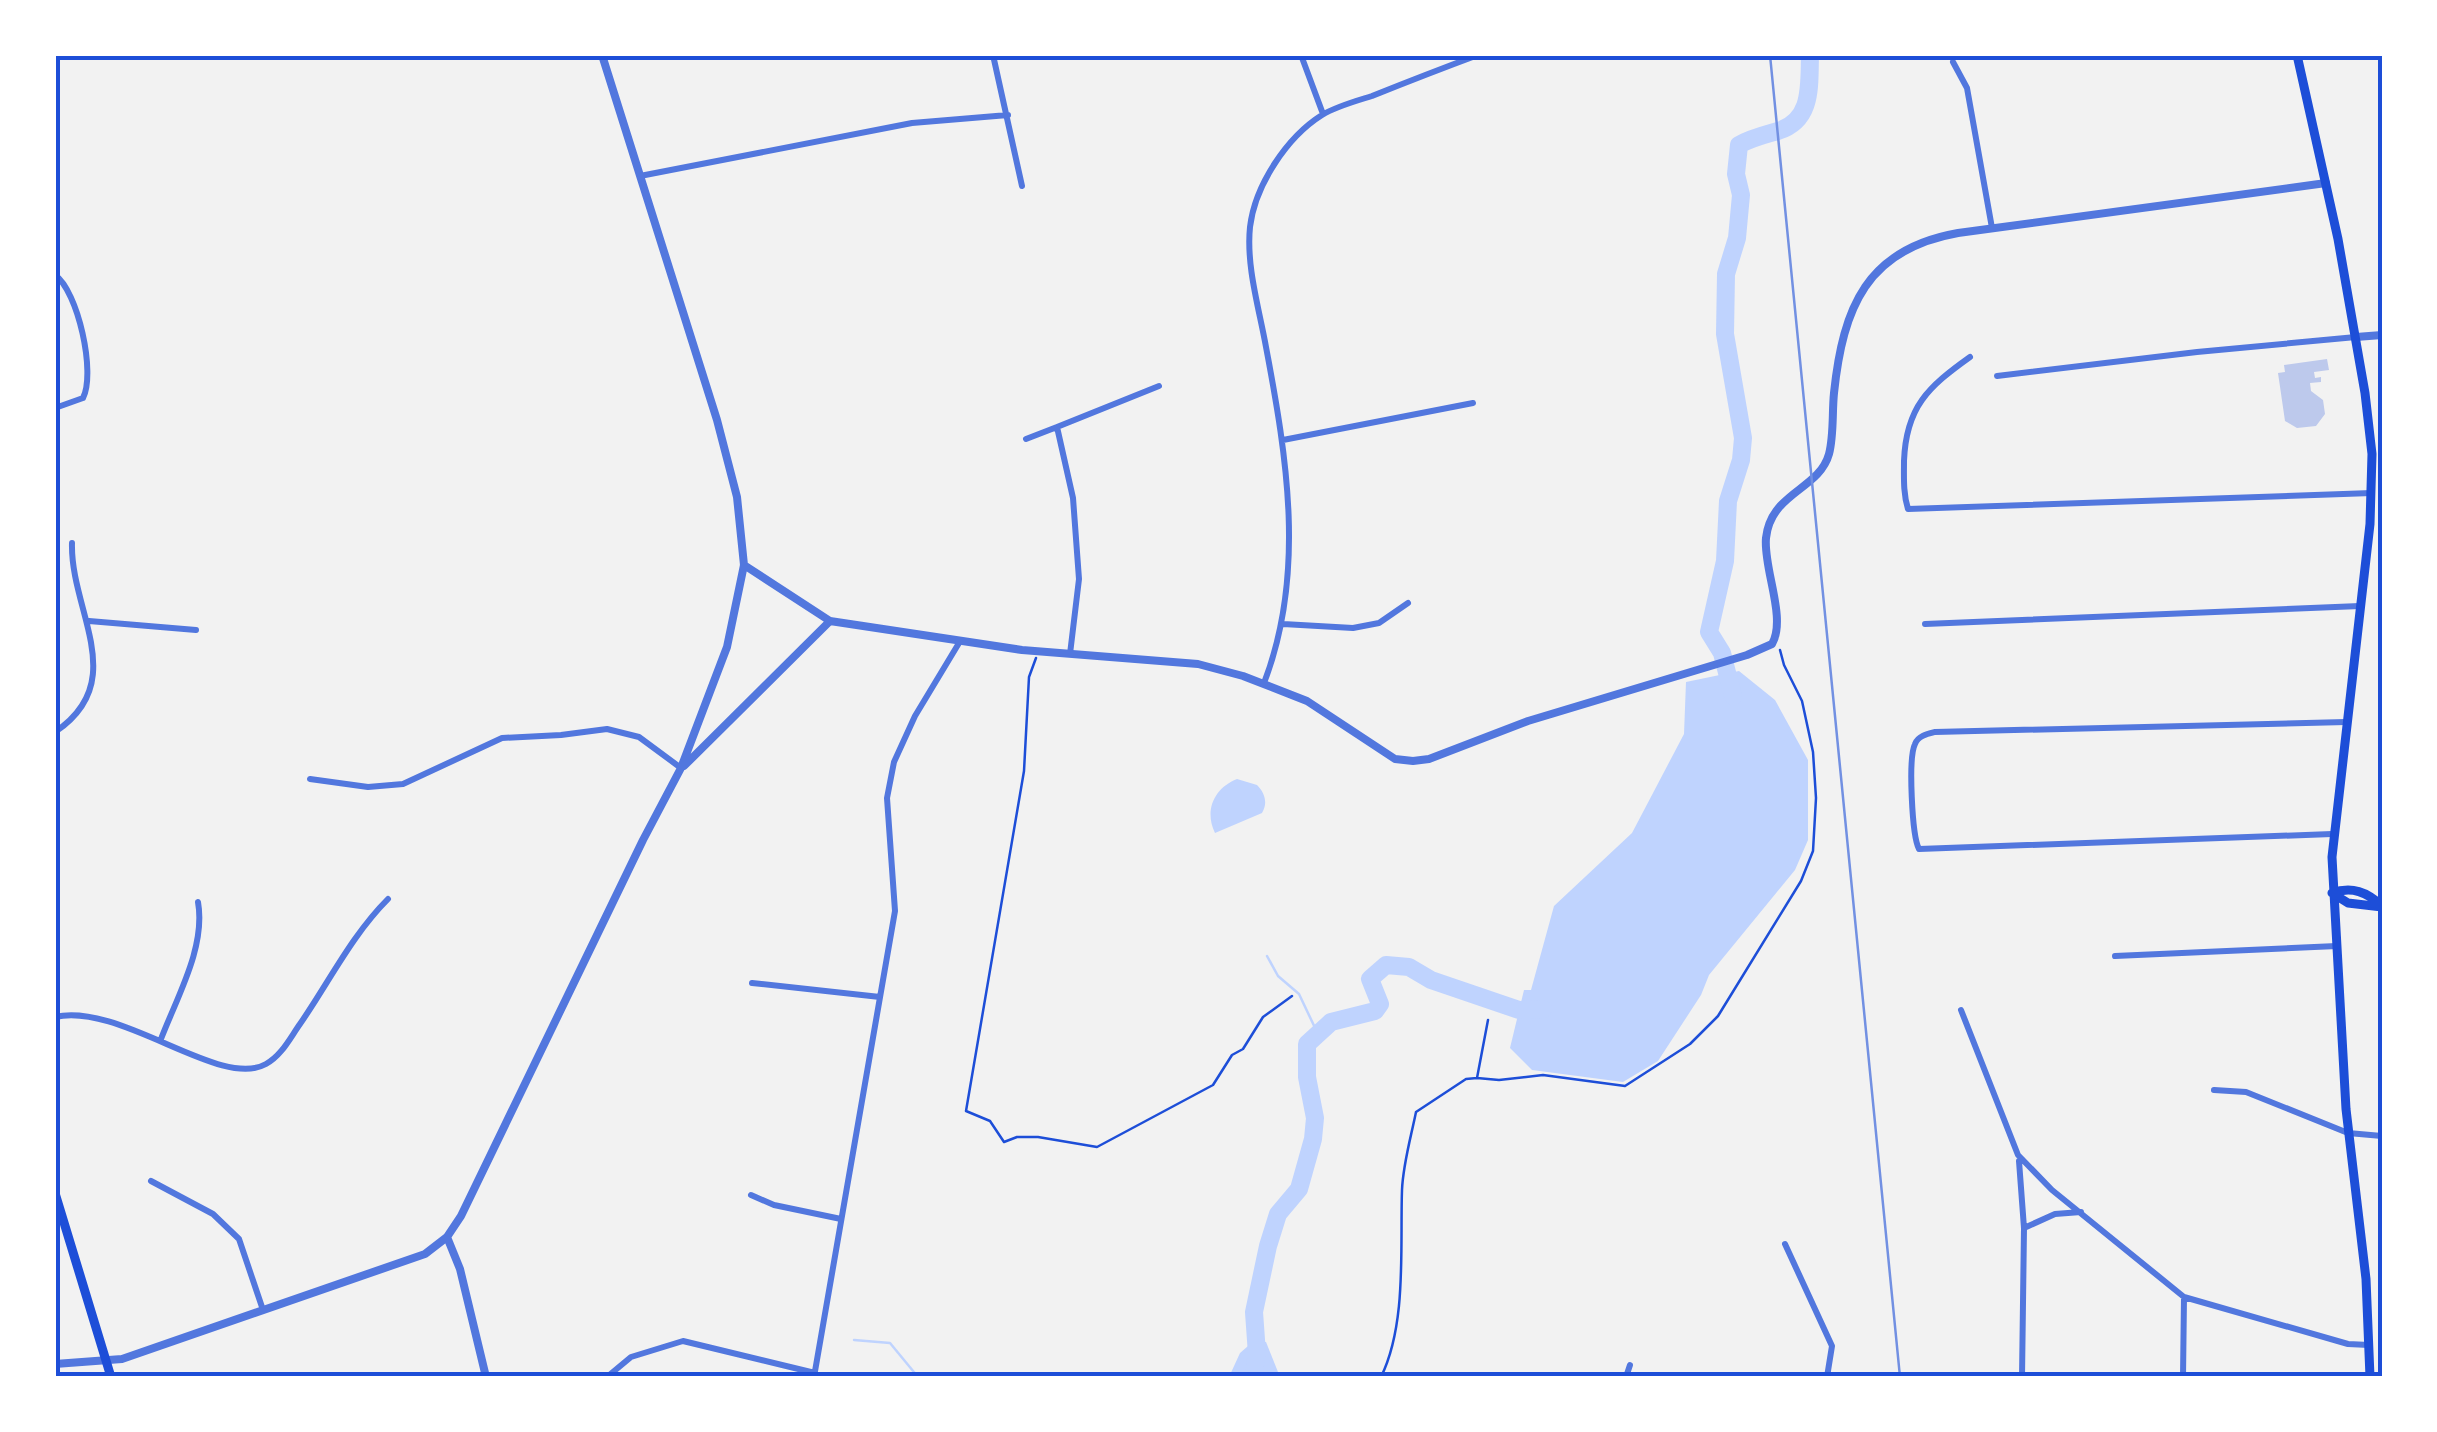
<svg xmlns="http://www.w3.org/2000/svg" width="2437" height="1432" viewBox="0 0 2437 1432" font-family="'Public Sans',sans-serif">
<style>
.water{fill:#bfd3fe}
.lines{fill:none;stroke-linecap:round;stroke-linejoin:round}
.stream{stroke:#bfd3fe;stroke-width:2.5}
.river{stroke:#bfd3fe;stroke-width:18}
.building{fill:#bdc9ec}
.path{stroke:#1d4ed8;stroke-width:2.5}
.minor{stroke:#5277de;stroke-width:6}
.tertiary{stroke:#5277de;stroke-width:8}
.secondary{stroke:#1d4ed8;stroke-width:9}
.rail{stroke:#7290e2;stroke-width:2.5}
.neatline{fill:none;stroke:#1d4ed8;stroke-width:4}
</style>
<rect width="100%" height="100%" fill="#f2f2f2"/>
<path class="water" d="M 1739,671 L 1775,700 L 1808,760 L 1808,840 L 1795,870 L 1709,975 L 1701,995 L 1658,1061 L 1623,1082 L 1532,1070 L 1510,1048 L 1524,990 L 1531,990 L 1554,906 L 1632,833 L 1684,734 L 1686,682 Z
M 1237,779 L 1257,785 C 1265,793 1268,803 1262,813 L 1215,833 C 1204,811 1214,788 1237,779 Z
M 1255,1340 L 1266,1342 L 1280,1377 L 1229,1377 L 1240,1353 Z"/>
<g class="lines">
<path class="stream" d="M 1267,956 L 1278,976 L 1299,994 L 1317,1032
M 854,1340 L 890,1343 L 918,1377"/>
<path class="river" d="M 1733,696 L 1722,653 L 1709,632 L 1725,561 L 1728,501 L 1741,460 L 1743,438 L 1725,334 L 1726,274 L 1737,238 L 1741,195 L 1736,174 L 1739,145 C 1751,138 1764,135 1778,131 C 1813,120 1809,86 1810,55
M 1253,1377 L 1257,1354 L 1254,1312 L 1268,1246 L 1278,1214 L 1299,1189 L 1313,1139 L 1315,1118 L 1307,1077 L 1307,1044 L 1331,1022 L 1375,1011 L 1380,1004 L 1370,979 L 1386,965 L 1409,967 L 1431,980 L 1519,1010 L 1543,1009"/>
</g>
<path class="building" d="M 2327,359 L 2329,370 L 2314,372 L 2315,378 L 2321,377 L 2321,382 L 2310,383 L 2311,391 L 2323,400 L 2325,414 L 2316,426 L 2297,428 L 2285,421 L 2278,373 L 2285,372 L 2284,365 Z"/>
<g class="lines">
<path class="path" d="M 1036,658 L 1029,677 L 1024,771 L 966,1111 L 990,1121 L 1004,1142 L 1017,1137 L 1038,1137 L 1097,1147 L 1213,1085 L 1232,1055 L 1243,1049 L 1263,1017 L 1292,996
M 1477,1078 L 1499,1080 L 1543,1075 L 1625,1086 L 1690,1044 L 1718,1016 L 1801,881 L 1813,851 L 1816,798 L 1813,752 L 1802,701 L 1784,665 L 1780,650
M 1381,1377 C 1407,1324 1400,1248 1402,1190 C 1403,1164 1411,1137 1416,1112 L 1466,1079 L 1477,1078 L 1488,1020"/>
<path class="minor" d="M 993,55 L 1022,186
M 1301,55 L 1323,114
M 1953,62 L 1967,88 L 1992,228
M 640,176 L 912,123 L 1008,115
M 55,275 C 78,291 96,373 83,398 L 55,408
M 1970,357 C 1928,387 1906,407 1904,461 C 1904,477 1903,493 1908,509 L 2372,493
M 1997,376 L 2197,352 L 2356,337
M 1057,427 L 1159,386
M 1026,439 L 1057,427 L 1073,498 L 1079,579 L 1070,654
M 1283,440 L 1473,403
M 89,621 L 196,630
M 1283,624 L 1353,628 L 1379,623 L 1408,603
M 1925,624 L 2360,606
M 1264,683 C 1306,574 1287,458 1266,347 C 1259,308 1246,266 1250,227 C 1255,185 1287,137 1322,115 C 1337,106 1356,101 1372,96 C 1407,82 1443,68 1478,55
M 55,732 C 131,681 70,611 72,543
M 310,779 L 368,787 L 403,784 L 502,738 L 561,735 L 607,729 L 639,737 L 681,768
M 2332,834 L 1919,849 C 1912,836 1908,758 1915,744 C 1918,736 1927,734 1935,732 L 2346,722
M 2115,956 L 2337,946
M 752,983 L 880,997
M 1961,1010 L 2018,1155 L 2052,1190 L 2184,1297 L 2348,1344 L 2369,1345
M 55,1017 C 121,1002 220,1090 266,1064 C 282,1055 290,1038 300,1024 C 329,982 352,935 388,899
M 161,1039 C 177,997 206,947 198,902
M 2214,1090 L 2246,1092 L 2348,1133 L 2382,1136
M 2019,1161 L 2024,1228 L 2022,1377
M 151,1181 L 213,1214 L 239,1239 L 263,1310
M 751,1195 L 774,1205 L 841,1219
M 2024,1228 L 2055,1214 L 2081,1212
M 1785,1244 L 1832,1346 L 1827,1377
M 607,1377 L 631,1357 L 683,1341 L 815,1373
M 814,1377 L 895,911 L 887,798 L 894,762 L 915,716 L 959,643
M 1626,1377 L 1630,1365
M 2183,1377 L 2184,1297"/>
<path class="tertiary" d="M 2356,337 L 2382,335
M 744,565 L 830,621 L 1022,650 L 1198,664 L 1243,676 L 1307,701 L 1395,759 L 1413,761 L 1429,759 L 1528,721 L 1747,655 L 1772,644 C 1787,618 1763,568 1766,538 C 1771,492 1819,490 1829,454 C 1834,435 1832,412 1834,393 C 1843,307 1867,249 1958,233 L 2326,183
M 684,766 L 830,621
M 55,1364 L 122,1359 L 425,1254 L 447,1237
M 486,1377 L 460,1269 L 447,1237 L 461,1216 L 643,840 L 681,768 L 727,647 L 744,565 L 737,497 L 717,420 L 602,55"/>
<path class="secondary" d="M 2297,55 L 2338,239 L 2365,393 L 2372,454 L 2370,524 L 2332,857 L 2346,1109 L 2366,1279 L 2370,1377
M 2332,893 C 2352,886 2367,892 2382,906
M 2332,893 L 2348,903 L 2382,907
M 55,1193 L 111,1377"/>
<path class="rail" d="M 1770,55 L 1900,1377"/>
</g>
<rect width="2437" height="1432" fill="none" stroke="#ffffff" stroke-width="115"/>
<rect x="58" y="58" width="2322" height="1316" class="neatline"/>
</svg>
